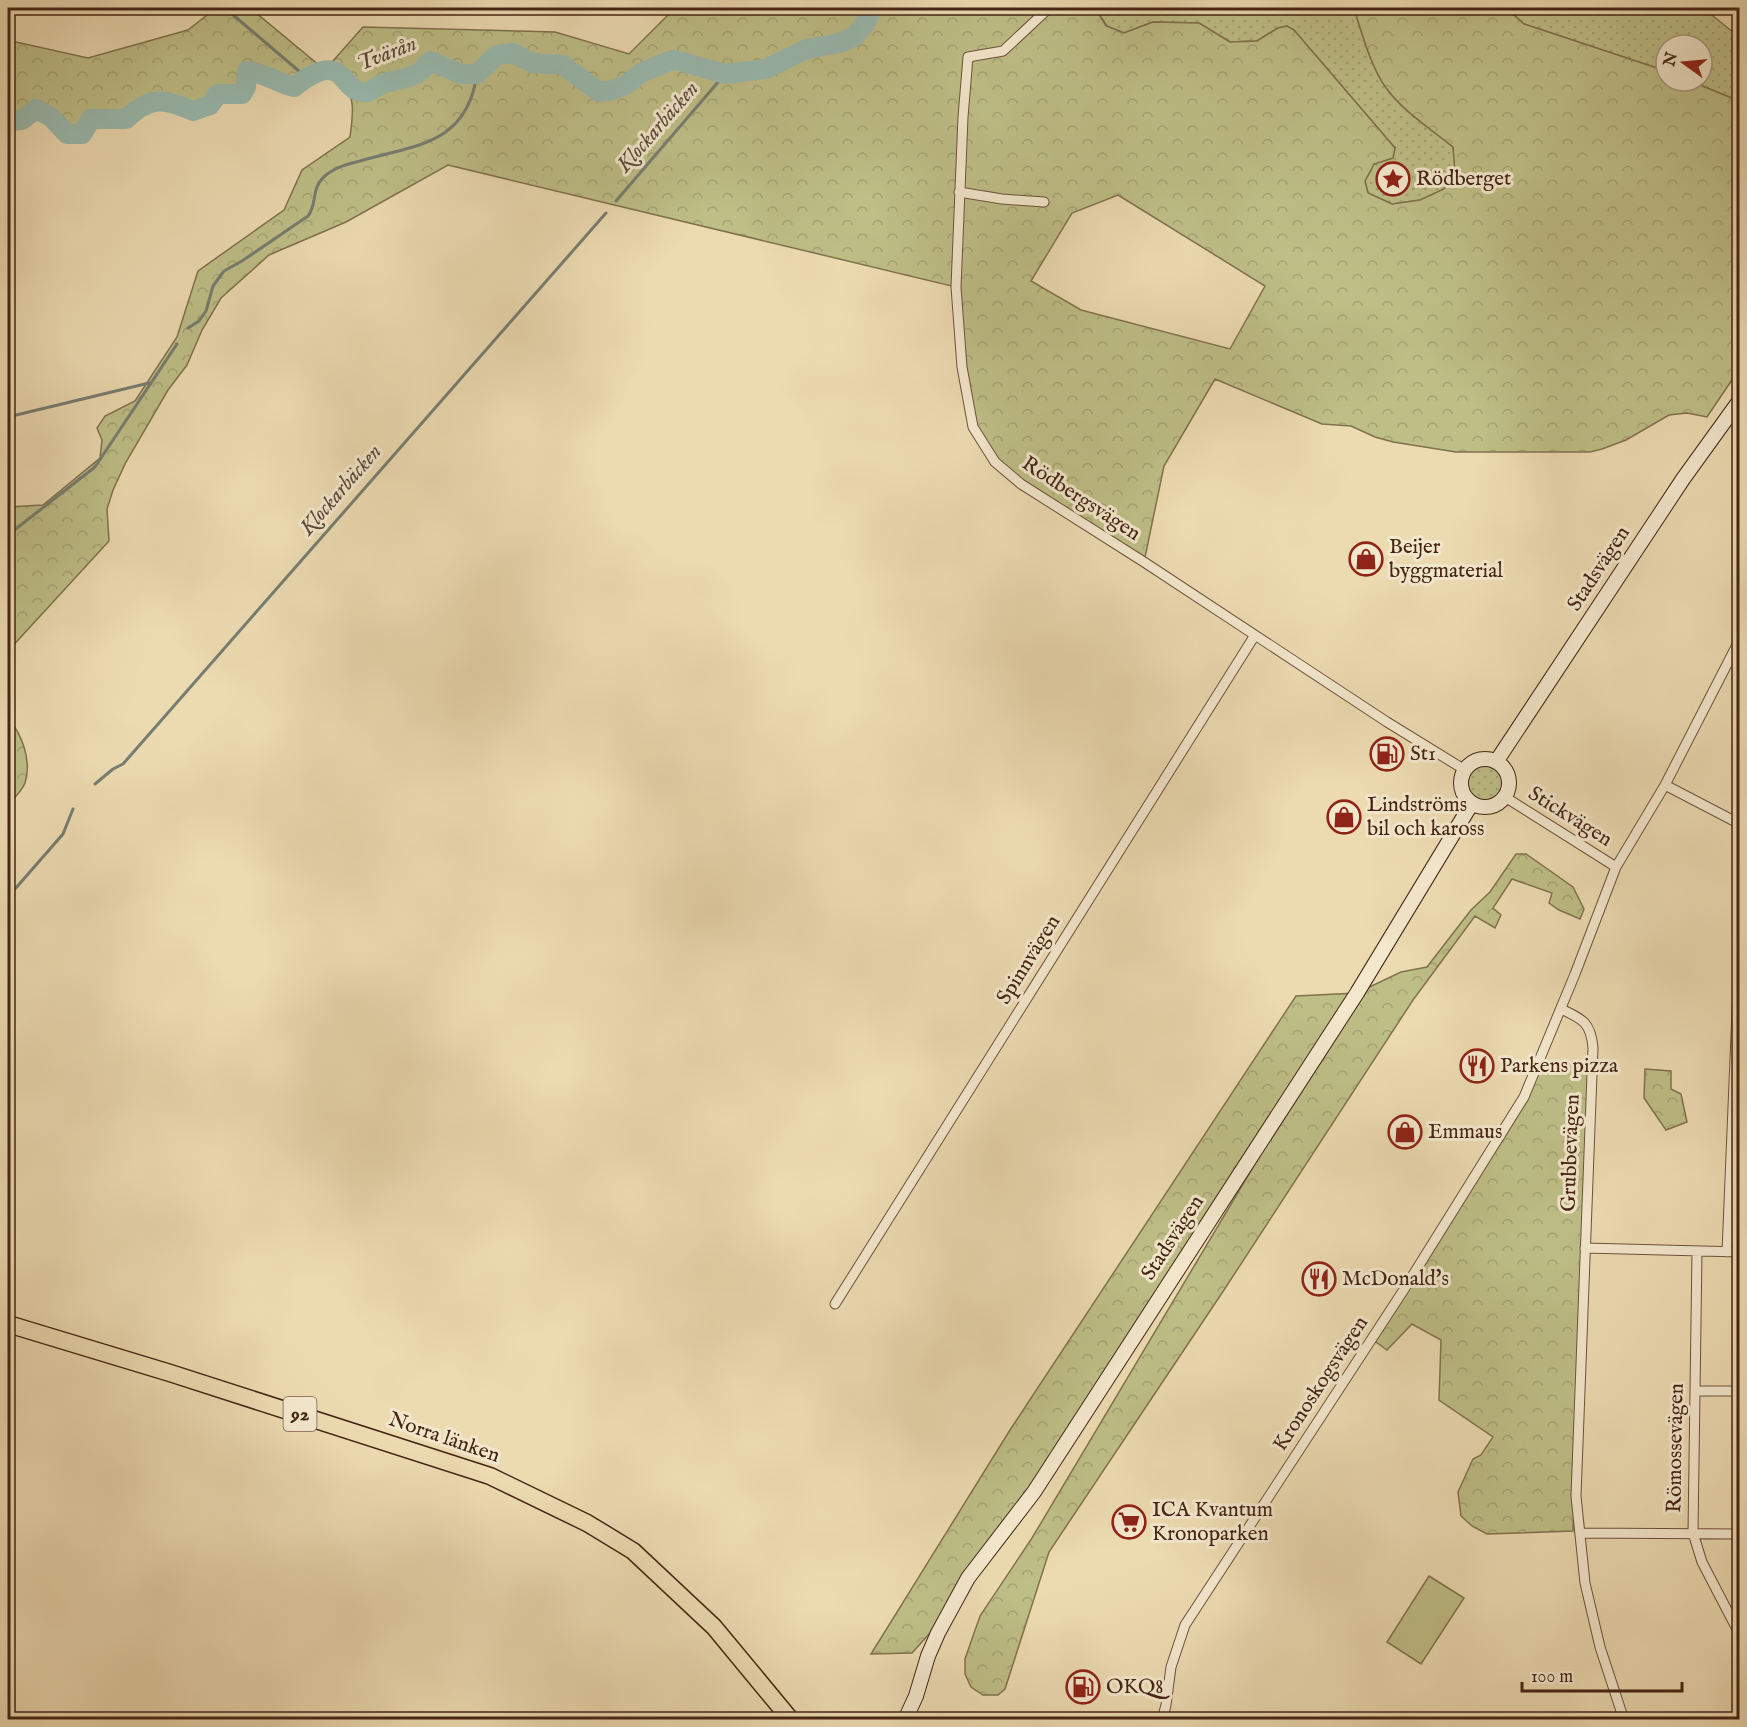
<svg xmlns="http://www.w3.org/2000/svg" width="1747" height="1727" viewBox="0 0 1747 1727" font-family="'IM FELL English',serif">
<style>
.grass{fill:url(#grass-dots);stroke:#81724e;stroke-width:1.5}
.forest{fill:url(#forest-crowns);stroke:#81724e;stroke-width:1.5;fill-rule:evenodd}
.pitch{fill:#bebe87;stroke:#81724e;stroke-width:1.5}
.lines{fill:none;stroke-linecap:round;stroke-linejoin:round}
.stream{stroke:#777e71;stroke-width:3}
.river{stroke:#99baaf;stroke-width:20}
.minor-casing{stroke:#6e523b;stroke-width:11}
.secondary-casing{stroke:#442514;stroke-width:16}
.trunk-casing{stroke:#442514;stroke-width:19}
.minor{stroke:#f3e7cc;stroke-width:9}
.secondary{stroke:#f3e7cc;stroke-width:14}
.trunk{stroke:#ecdab1;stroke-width:16}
.labels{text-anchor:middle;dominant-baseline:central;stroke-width:6;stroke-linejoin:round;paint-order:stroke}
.shield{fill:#f3e7cc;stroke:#785f4b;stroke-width:1.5}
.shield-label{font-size:20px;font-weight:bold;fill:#442514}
.poi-label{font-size:21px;fill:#442514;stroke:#f3e7cc;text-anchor:start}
.street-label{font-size:21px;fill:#442514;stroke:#f3e7cc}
.water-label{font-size:22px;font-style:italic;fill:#594a3b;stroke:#f3e7cc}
</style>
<defs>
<pattern id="grass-dots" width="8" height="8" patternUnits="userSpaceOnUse" patternTransform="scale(1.5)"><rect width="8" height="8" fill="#bebe87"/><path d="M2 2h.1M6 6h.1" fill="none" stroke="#a4a374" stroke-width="1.8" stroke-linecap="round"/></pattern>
<pattern id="forest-crowns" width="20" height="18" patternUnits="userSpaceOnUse" patternTransform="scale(1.5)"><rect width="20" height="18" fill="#bebe87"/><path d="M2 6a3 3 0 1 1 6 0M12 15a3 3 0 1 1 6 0" fill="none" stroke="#a4a374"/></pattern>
</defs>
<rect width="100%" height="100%" fill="#ecdab1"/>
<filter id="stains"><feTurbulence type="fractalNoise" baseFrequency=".00333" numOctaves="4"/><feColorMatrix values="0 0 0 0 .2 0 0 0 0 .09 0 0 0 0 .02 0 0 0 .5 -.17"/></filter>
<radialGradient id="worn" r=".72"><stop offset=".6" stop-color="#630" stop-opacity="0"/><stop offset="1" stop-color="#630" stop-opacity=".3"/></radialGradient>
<path class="grass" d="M 1095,8 L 1354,8 C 1361,31 1372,70 1387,89 C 1402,110 1433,130 1453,147 L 1456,173 L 1444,189 L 1421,200 L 1392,204 L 1368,193 L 1365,181 L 1374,164 L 1393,158 L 1395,148 L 1294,30 L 1287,26 L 1278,28 L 1257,41 L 1230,42 L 1199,23 L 1153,22 L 1124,33 L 1107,26 Z
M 1506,8 L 1703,8 L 1739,37 L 1739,101 L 1690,81 L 1702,81 L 1702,45 L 1666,45 L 1666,71 L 1524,24 Z
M1466 784a19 19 0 1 1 38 0a19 19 0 1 1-38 0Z"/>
<path class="forest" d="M 216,8 L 250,8 L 325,70 L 363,27 L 555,32 L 629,54 L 675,8 L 1095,8 L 1106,26 L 1124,33 L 1153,22 L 1199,23 L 1230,42 L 1257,41 L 1278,28 L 1287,26 L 1294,30 L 1395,148 L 1393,158 L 1374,164 L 1365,181 L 1368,193 L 1392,204 L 1420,200 L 1444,189 L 1455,173 L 1453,147 C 1433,131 1402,110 1387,89 C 1372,70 1361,31 1354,8 L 1506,8 L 1524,24 L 1654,67 L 1666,71 L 1666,81 L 1690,81 L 1739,101 L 1739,373 L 1736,374 L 1707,417 L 1687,413 L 1669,415 L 1626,440 L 1602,449 L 1590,452 L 1456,452 L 1393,442 L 1375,437 L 1351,426 L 1322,424 L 1215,379 L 1164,466 L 1144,562 L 995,462 L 973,427 L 956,287 L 448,165 L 346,222 L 269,255 L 221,298 L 202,330 L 187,365 L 168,390 L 126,462 L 113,490 L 107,509 L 109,541 L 8,651 L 8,507 L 43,505 L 100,458 L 102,440 L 97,428 L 105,416 L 135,401 L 177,337 L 198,271 L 284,210 L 302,170 L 350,137 C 354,108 356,95 335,71 C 319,70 307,78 294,87 C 278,83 264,73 248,71 L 246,87 L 242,94 L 218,94 L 210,105 L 193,111 C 164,98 150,96 126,119 L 91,119 L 82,134 L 67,134 L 51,117 L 36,109 L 22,120 L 8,121 L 8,45 L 16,42 L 88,58 L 188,30 ZM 1118,195 L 1265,286 L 1230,349 L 1081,310 L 1031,281 L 1072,213 Z
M 8,718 C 22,734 32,761 25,783 C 22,791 13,799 8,805 Z
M 1516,854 L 1526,854 L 1573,887 L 1584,909 L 1580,919 L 1559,910 L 1549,903 L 1552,893 L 1512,879 L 1493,908 L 1501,915 L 1495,928 L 1475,916 L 1413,1000 L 1224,1290 L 1049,1552 L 1005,1689 L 998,1695 L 983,1695 L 971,1687 L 965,1674 L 965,1659 L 980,1616 L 1032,1538 L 1345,1013 L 1034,1492 L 945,1609 L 930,1633 L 912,1653 L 871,1654 L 1010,1430 L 1296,996 L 1357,993 L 1401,972 L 1427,967 L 1471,910 L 1490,892 Z
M 1558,1062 L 1576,1065 L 1592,1074 L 1573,1531 L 1487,1534 L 1472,1526 L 1461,1516 L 1458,1492 L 1473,1459 L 1481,1455 L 1493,1437 L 1439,1400 L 1441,1340 L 1412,1324 L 1387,1350 L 1372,1339 L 1537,1068 Z
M 1645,1069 L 1671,1071 L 1671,1089 L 1681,1094 L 1687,1122 L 1666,1130 L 1644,1098 Z"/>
<path class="pitch" d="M 1429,1576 L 1464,1598 L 1421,1664 L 1387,1642 Z"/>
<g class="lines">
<path class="stream" d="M 225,8 L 307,78
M 616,201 L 725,74
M 188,328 L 199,321 L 206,311 L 213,286 L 224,271 L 242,261 L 308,216 C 318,203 310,188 326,175 C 336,167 348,164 360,161 C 415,145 467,145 477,74
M 8,417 L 149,383
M 8,535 L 95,467 L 177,344
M 95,784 L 113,769 L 123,764 L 606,213
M 8,897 L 63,834 L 73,809"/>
<path class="river" d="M 8,121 L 22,120 L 36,109 L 51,117 L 67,134 L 82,134 L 91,119 L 126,119 C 150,96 165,98 193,111 L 210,105 L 218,94 L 242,94 L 246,87 L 247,71 C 264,73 278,83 294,87 C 303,80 323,65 336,72 C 347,78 350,93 365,92 C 373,92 375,87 382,84 C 394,79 410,80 421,71 C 425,68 425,64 430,61 L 461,74 L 477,74 L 497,55 L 513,53 L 533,63 L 563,65 L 599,92 L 613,90 L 626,85 L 641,73 L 669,61 L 676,60 L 725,74 L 766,69 L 807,49 L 840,43 L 854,37 L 866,22 L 873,8"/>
<g class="minor-casing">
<path id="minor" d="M 1049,8 L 1003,51 L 968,57 L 963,117 L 956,287 L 962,367 L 973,427 L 995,462 L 1021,484 L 1144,562 L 1387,722 L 1465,770
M 959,192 L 1002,199 L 1044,202
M 1665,785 L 1740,824
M 1505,797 L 1616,867
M 1561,1009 C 1583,1019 1591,1023 1593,1048 L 1576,1496 L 1585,1583 L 1600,1647 L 1624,1720
M 1585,1248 L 1740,1252
M 1697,1251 L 1693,1533 L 1702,1562 L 1740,1635
M 1727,1252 L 1740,938
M 835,1304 L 1255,635
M 1696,1391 L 1740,1391
M 1580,1533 L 1740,1534
M 1162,1720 L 1166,1705 L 1171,1667 L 1185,1625 L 1403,1291 L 1524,1097 L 1575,974 L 1616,867 L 1665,785 L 1740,639"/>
</g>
<g class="secondary-casing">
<path id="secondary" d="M1461 783a24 24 0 1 1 48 0a24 24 0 1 1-48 0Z
M 1496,762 L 1683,479 L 1740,400
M 905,1720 L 916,1696 L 928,1656 L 938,1633 L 968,1578 L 1034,1492 L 1357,993 L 1472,803"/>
</g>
<g class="trunk-casing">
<path id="trunk" d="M 8,1324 L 170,1373 L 490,1476 L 587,1523 L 633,1551 L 714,1627 L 791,1720"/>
</g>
<use href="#minor" class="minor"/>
<use href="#secondary" class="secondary"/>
<use href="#trunk" class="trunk"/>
</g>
<defs>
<g id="sight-ring" transform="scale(1.725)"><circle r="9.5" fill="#f3e7cc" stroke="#8f2418" stroke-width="1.5"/><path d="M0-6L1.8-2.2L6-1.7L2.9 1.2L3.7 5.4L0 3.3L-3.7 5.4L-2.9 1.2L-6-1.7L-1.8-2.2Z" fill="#8f2418"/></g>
<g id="shop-ring" transform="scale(1.725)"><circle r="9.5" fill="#f3e7cc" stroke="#8f2418" stroke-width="1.5"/><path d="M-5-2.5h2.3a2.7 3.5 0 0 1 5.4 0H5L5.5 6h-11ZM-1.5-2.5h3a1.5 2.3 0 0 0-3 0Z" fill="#8f2418"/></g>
<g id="fuel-ring" transform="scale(1.725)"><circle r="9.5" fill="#f3e7cc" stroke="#8f2418" stroke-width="1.5"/><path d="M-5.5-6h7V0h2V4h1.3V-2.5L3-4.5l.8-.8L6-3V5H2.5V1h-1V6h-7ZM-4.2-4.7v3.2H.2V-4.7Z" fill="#8f2418"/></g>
<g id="restaurant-ring" transform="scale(1.725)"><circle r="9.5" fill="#f3e7cc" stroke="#8f2418" stroke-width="1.5"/><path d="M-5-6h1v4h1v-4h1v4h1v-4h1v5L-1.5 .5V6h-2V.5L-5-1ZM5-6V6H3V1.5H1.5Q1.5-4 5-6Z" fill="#8f2418"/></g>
<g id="supermarket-ring" transform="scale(1.725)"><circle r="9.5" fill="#f3e7cc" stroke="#8f2418" stroke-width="1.5"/><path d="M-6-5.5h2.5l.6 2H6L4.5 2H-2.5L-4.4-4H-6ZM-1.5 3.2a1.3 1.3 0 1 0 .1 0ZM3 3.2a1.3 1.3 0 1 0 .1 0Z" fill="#8f2418"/></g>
</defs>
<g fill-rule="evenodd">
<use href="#sight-ring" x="1393" y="179"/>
<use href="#shop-ring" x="1366" y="559"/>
<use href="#fuel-ring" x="1387" y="754"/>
<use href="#shop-ring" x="1344" y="817"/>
<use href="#restaurant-ring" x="1477" y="1066"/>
<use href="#shop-ring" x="1405" y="1132"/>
<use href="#restaurant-ring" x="1319" y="1279"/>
<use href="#supermarket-ring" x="1129" y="1522"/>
<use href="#fuel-ring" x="1083" y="1687"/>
</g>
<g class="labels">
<rect class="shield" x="283.5" y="1397" width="33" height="34" rx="4.5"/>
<g class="shield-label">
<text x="300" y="1414">92</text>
</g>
<g class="poi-label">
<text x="1416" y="179">Rödberget</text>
<text x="1389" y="547">Beijer<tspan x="1389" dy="24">byggmaterial</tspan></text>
<text x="1410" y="754">St1</text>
<text x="1367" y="805">Lindströms<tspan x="1367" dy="24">bil och kaross</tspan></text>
<text x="1500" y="1066">Parkens pizza</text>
<text x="1428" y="1132">Emmaus</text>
<text x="1342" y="1279">McDonald's</text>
<text x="1152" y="1510">ICA Kvantum<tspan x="1152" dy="24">Kronoparken</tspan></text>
<text x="1106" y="1687">OKQ8</text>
</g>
<g class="street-label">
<text transform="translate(1081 499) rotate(33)">Rödbergsvägen</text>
<text transform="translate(1599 569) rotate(-57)">Stadsvägen</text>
<text transform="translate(1570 817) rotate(32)">Stickvägen</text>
<text transform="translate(1029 960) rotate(-58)">Spinnvägen</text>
<text transform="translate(1571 1153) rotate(-88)">Grubbevägen</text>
<text transform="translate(1173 1238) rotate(-57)">Stadsvägen</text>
<text transform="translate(1321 1384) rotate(-57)">Kronoskogsvägen</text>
<text transform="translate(444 1438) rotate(19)">Norra länken</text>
<text transform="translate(1676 1448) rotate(-89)">Römossevägen</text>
</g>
<g class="water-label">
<text transform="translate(387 54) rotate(-21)">Tvärån</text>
<text transform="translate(658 127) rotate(-49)">Klockarbäcken</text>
<text transform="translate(341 490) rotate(-49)">Klockarbäcken</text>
</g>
</g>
<rect width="1747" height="1727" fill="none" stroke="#ecdab1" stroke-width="30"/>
<rect x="9" y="9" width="1729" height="1709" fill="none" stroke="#442514" stroke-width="3"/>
<rect x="15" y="15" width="1717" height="1697" fill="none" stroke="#442514" stroke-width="1.5"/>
<g transform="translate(1684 63) rotate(285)"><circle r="28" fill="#f3e7cc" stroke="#ad9982" stroke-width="1.5"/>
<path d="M0-4.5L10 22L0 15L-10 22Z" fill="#8f2418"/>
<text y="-9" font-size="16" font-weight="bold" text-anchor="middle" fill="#442514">N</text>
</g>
<path d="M1522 1682v9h160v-9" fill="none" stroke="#442514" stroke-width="3"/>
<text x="1531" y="1682" font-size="18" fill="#442514" stroke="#f3e7cc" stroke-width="4.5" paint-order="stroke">100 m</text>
<rect width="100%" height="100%" filter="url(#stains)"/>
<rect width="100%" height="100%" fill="url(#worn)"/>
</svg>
